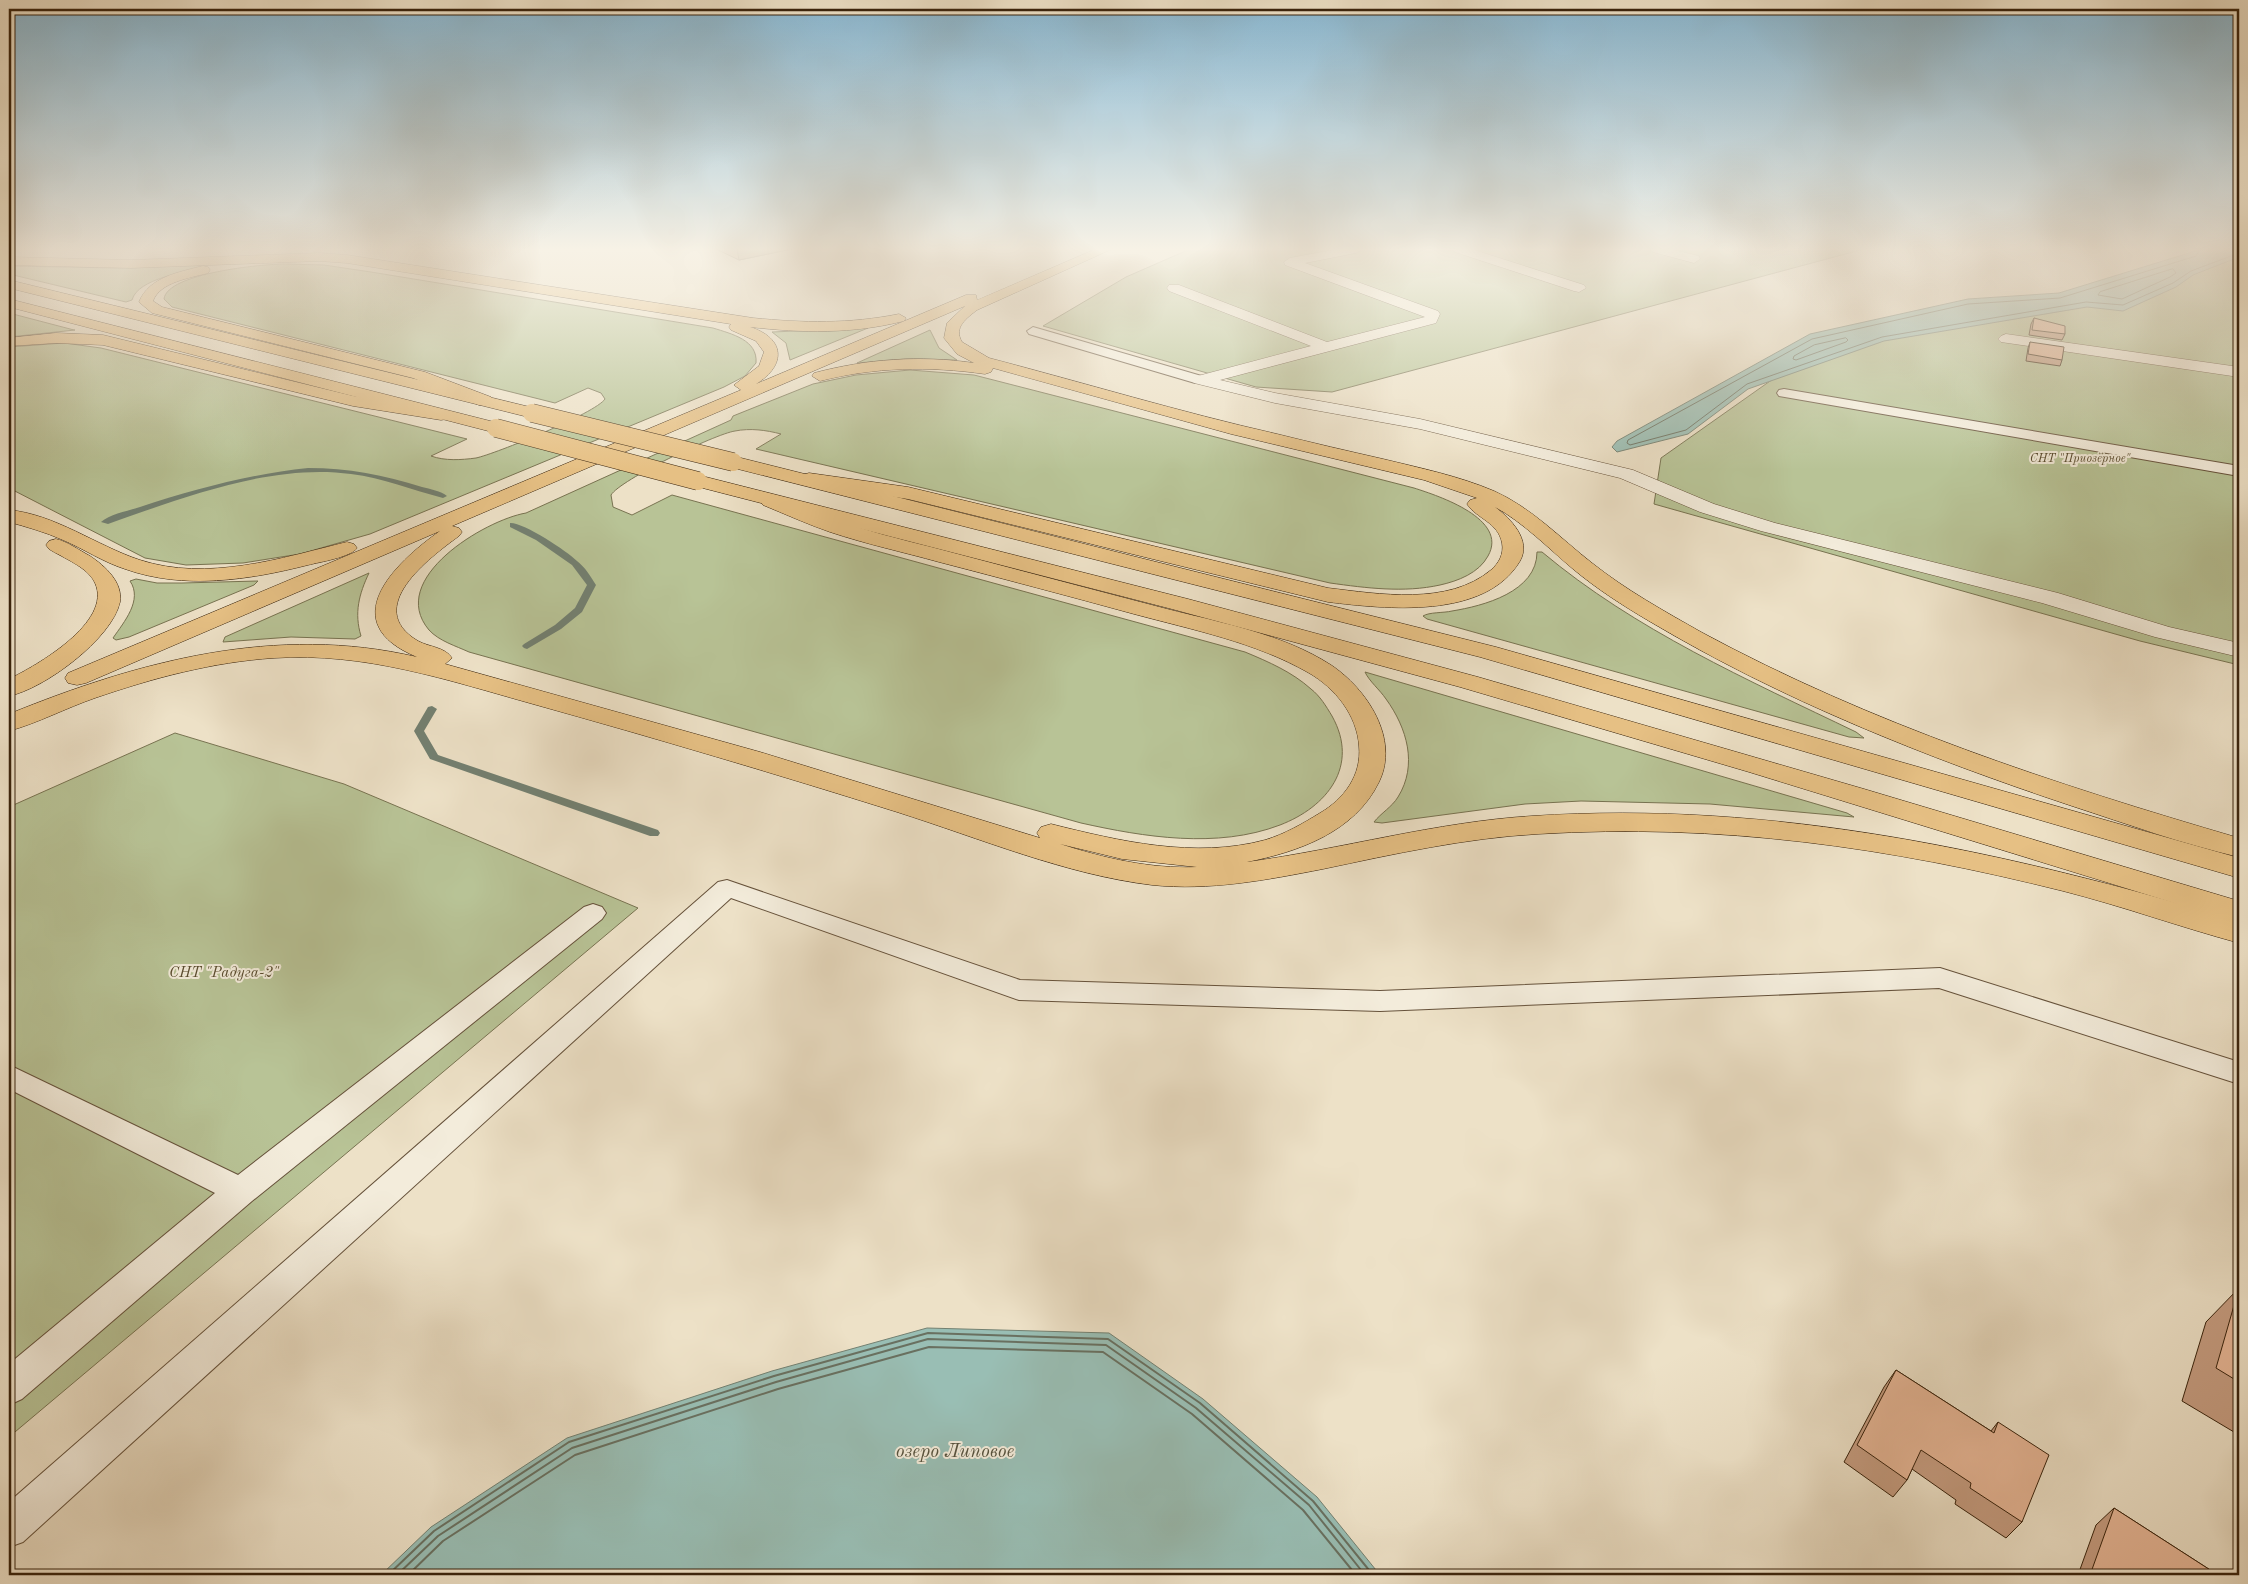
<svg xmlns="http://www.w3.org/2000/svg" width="2248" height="1584" viewBox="0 0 2248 1584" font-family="'Old Standard TT',serif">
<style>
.green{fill:#b8c396;stroke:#787351}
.water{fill:#99beb4;stroke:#738071}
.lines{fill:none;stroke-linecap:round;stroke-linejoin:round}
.shore-far1{stroke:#697060;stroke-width:1}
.shore{stroke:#697060;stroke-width:2}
.stream{fill:#738071;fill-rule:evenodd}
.service-casing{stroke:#66523b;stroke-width:2}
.minor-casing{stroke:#66523b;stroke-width:1}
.primary-casing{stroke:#39230c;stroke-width:1}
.trunk-casing{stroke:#39230c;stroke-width:1}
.service{fill:#f3ecdb;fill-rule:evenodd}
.minor{fill:#f3ecdb;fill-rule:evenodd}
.primary{fill:#e6c084;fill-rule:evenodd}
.trunk{fill:#e6c084;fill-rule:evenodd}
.trunk-bridge-casing{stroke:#39230c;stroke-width:19;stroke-linecap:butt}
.trunk-bridge{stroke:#e6c084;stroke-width:18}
.wall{fill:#c59c80;stroke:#39230c}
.shaded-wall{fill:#a07f68;stroke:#39230c}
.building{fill:#e5b595;stroke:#39230c}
.labels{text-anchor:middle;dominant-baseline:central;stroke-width:4;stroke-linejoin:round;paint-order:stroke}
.far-park-label{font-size:12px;font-style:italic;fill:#594b2e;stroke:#f3ecdb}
.park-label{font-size:15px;font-style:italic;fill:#594b2e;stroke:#f3ecdb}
.near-water-label{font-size:19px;font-style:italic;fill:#56523e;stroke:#f3ecdb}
</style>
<rect width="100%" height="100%" fill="#ede1c7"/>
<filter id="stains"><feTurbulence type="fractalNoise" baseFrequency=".004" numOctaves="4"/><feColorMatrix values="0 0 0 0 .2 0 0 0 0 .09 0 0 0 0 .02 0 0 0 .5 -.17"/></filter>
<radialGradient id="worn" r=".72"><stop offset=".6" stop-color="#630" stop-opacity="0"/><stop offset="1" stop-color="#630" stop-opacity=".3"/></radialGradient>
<path class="green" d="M 1190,249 L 1864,249 L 1332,392 L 1256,387 L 1043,326 L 1126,277 Z
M 2239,249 L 2239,665 L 2140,641 L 1654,504 L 1661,458 L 1824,343 L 2103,293 Z
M 285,264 L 324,265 L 371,272 L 713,328 C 732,334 758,340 756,363 L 745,376 L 724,387 L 370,534 L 300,554 L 243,563 L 186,565 L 145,558 L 9,488 L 9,347 L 64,343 L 101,348 L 467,439 L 431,456 C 445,461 461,460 476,458 C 495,454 596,413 605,399 L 601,393 L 588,388 L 555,403 L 180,309 L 172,307 L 164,299 C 167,273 263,264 285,264 Z
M 205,265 C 186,273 138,278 132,300 L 126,302 L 9,274 L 9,266 L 114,268 Z
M 9,313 L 74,330 L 75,330 L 9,337 Z
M 868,328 L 790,360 L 786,343 L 772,332 Z
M 930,330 L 939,348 L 957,360 L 906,359 L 857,363 Z
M 910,370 L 974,375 L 1414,488 C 1439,496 1509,519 1488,556 C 1479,573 1458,581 1440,585 C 1404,593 1366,588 1330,583 L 756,449 L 781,434 C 766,430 750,428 735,431 C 715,434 620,480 611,495 L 613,507 L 632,515 L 672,495 L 1245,652 C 1269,662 1292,672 1311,689 C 1320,696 1326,706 1332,716 C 1360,766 1327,807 1280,825 C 1217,849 1144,837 1081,823 L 469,652 C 456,646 439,641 429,630 C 386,579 485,520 526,513 L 731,420 L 733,416 L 813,384 L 856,375 Z
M 1537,552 L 1542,552 C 1635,630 1748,680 1856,732 L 1864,738 L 1849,737 L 1427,619 L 1423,616 C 1429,612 1444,613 1452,611 C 1483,606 1537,592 1537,552 Z
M 369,573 C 359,594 354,613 361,636 L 355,639 L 291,637 L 223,642 L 225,637 Z
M 136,579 L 157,583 L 182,583 L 258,581 L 254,585 L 129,637 L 116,640 L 113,638 C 124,622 143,600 130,581 Z
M 1365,672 L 1847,813 L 1854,817 L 1710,804 L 1581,801 L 1525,804 L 1382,823 L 1374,822 C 1381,813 1392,807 1398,797 C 1418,765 1407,728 1386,699 C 1380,690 1369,681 1365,672 Z
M 175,733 L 344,784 L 638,908 L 9,1437 L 9,807 Z"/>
<path class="water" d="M 2202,249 L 2239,249 L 2239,257 L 2193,275 L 2176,287 L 2123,311 L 2087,307 L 1884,341 L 1748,389 L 1688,434 L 1617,452 L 1612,447 L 1617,441 L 1810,334 L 1968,299 L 2059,293 Z
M 927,1328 L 1109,1333 L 1203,1399 L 1317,1497 L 1380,1575 L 381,1575 L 431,1527 L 567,1438 L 772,1371 Z"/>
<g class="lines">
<path class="shore-far1" d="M 2200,249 L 2196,256 L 2060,298 L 1968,304 L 1812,339 L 1628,440 L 1627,443 L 1630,445 L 1686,430 L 1747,384 L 1882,337 L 2086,302 L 2123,305 L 2173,283 L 2191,271 L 2239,253
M 2173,269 L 2176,273 L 2170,277 L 2122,299 L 2098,295 L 2100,292 Z
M 1846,338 L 1848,340 L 1846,342 L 1796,360 L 1793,359 L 1794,356 L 1814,345 Z"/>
<path class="shore" d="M 388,1575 L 434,1531 L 569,1442 L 774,1376 L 928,1333 L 1108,1339 L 1200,1403 L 1313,1501 L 1373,1575
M 397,1575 L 438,1536 L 572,1448 L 776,1382 L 928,1339 L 1106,1345 L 1196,1408 L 1309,1505 L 1365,1575
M 408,1575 L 443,1541 L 575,1455 L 778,1389 L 929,1347 L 1103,1352 L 1192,1414 L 1303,1510 L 1356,1575"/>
<path class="stream" d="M 308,468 C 348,468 384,475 422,487 C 430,489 441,491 447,496 L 443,498 C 412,490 383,478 351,474 C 272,463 182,498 108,524 L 101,522 C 110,514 128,511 140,507 C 195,489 251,474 308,468 Z
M 510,523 C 523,522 567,551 577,561 C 585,567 591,577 596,585 L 582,612 L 561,629 L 527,649 L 524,648 L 522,646 L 524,644 L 555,625 L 575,608 L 587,585 L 572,565 L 536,540 L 510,527 Z
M 432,706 L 437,709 L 424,731 L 438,755 L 658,830 L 660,833 L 658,836 L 650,836 L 430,759 L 414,731 L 428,707 Z"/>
<g class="service-casing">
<path id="service" d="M 1033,327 L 1205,377 L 1207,380 L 1205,383 L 1195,383 L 1029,334 L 1027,331 Z
M 1784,389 L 2239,466 L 2239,476 L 1779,396 L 1777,393 L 1779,390 Z
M 727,880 L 1020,980 L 1380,991 L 1940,968 L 2239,1062 L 2239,1084 L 1939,988 L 1380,1011 L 1019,1000 L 731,898 L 23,1542 L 9,1547 L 9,1502 L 718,882 Z
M 593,904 L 602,907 L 606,913 L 602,919 L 252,1201 L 22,1399 L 9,1405 L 9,1364 L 215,1193 L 9,1089 L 9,1065 L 238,1175 L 584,907 Z"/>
</g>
<g class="minor-casing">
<path id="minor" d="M 1338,249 L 1362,249 L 1356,253 L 1305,263 L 1438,311 L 1440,314 L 1436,323 L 1220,380 L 1275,393 L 1420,419 L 1633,470 L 1714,504 L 1775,523 L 2058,593 L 2169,627 L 2239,643 L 2239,657 L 2155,637 L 2042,603 L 1761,531 L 1700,512 L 1620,478 L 1420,429 L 1275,403 L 1194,383 L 1192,380 L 1194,377 L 1311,346 L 1169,291 L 1167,288 L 1169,285 L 1179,285 L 1327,342 L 1425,317 L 1285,265 L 1284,262 L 1290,258 Z
M 1453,249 L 1471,249 L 1584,285 L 1586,288 L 1579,292 L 1574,291 L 1455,252 Z
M 1651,249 L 1670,249 L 1699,256 L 1700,259 L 1694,263 L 1653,252 Z
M 2006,334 L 2239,367 L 2239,377 L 2001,342 L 1998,339 L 2001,336 Z"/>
</g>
<g class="primary-casing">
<path id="primary" d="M 1096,249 L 1112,249 L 977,310 C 967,318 953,327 962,342 L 989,358 C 1085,383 1180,412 1277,434 C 1313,443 1348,451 1383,459 C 1420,468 1459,476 1494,491 C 1532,508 1560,538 1592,563 C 1626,590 1664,611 1701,632 C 1871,724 2054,784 2239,838 L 2239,857 C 2183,844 2127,824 2072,806 C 1925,757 1782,700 1649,621 C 1622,605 1597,589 1573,569 C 1548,548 1524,523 1495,507 C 1510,518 1532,540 1520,561 C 1485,620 1386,609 1328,602 L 908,499 L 802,483 L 800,479 L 802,475 L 809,473 L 908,487 L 1328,588 C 1379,594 1448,606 1491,570 C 1499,563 1504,554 1502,543 C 1498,522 1477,519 1467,504 L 1470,500 L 1477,498 L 1424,480 L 1231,434 L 993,368 L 991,372 L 985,374 C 929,366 875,367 820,381 L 812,376 L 814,373 C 867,359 920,355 974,363 L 957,354 L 944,338 L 947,323 L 965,306 L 452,526 L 459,528 L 462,532 L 459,536 C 429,558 362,608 418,641 C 429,647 445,647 452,658 L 445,664 L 760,752 L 1040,838 L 1037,833 L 1041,827 L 1051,824 C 1119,841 1195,859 1265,840 C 1285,834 1302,824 1320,813 C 1344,799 1362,775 1359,746 C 1357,715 1335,688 1309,673 C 1255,642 1193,630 1134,614 C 1069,596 1004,579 939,562 C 903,552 866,544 830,532 C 807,524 785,514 763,505 L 760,501 L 763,497 L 770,495 C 793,501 814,512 837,520 C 867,531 899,539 931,547 C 1010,568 1088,588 1167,609 C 1222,623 1283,634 1331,665 C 1367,689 1400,739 1379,782 C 1355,832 1298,852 1247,862 C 1342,849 1436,822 1532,816 C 1774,800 2009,852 2239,921 L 2239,943 C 2180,927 2122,906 2063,891 C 1888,847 1719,823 1538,834 C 1466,838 1394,854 1323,869 C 1267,880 1209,891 1152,885 C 1067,875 979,838 897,812 C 776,774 655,738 533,704 C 447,680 365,652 274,658 C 213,662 153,678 95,698 C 66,708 38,723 9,731 L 9,714 C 139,661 277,624 417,657 C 334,623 393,564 440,531 L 86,683 L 77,685 L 68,683 L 65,678 L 68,673 L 741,390 L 734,385 L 759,366 L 764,352 L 756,341 L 731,330 L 729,327 L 731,324 L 347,263 L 319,261 L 131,268 L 9,265 L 9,257 L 131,260 L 319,253 L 347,255 L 753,318 C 803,323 850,324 899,314 L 906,318 L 904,321 C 853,334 802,333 750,327 C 785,338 787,365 756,384 L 966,295 L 976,295 L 977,300 ZM 1060,844 L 1122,859 L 1197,867 C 1150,869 1104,858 1060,844 Z
M 203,266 L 208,267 L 210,270 L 208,273 C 190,278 160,282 153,301 L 162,307 L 425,372 L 491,397 L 493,401 L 491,405 L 479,405 L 413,378 L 152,313 L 139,302 C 149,277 179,272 203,266 Z
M 56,333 L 103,335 L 353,396 L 441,410 L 447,411 L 450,415 L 447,419 L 441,420 L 353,406 L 103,345 L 56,343 L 9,346 L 9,338 Z
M 9,510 C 55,514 97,546 140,560 C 207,582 282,558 347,542 L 354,544 L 357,548 C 351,557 320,562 308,565 C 249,580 184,590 125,569 C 103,562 84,549 63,540 C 45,532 27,527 9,522 Z
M 56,539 C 68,542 79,550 90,556 C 105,566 123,582 120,602 C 112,639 44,689 9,696 L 9,679 C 36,666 113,622 95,583 C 88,567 63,558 49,549 L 46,545 L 49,541 Z"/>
</g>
<g class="trunk-casing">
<path id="trunk" d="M 9,280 L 538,409 L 541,413 L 538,417 L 532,418 L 9,288 Z
M 9,299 L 502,424 L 505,428 L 502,432 L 496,433 L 9,307 Z
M 733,456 L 1496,647 L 2239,858 L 2239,878 L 1480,657 L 726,466 L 724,462 L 726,458 Z
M 698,475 L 1188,599 L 1478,677 L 1864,789 L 2239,901 L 2239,923 L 1749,772 L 1460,687 L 1172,609 L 691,485 L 689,481 L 691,477 Z"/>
</g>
<use href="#service" class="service"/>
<use href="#minor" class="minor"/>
<use href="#primary" class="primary"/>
<use href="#trunk" class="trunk"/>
<g class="trunk-bridge-casing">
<path id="trunk-bridge" d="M 532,413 L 733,462
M 496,428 L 698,481"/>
</g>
<use href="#trunk-bridge" class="trunk-bridge"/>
</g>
<path class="wall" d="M 716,249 L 792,249 L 739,260 Z
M 2034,318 L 2065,334 L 2062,340 L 2029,335 L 2031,324 Z
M 2030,342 L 2062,360 L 2060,366 L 2026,361 L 2028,348 Z
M 2239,1288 L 2239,1435 L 2182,1401 L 2206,1322 Z
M 1896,1370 L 1991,1431 L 1998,1422 L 2022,1522 L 2006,1538 L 1955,1504 L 1956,1500 L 1912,1469 L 1907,1480 L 1893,1497 L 1844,1462 L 1884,1387 Z
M 2114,1508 L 2218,1575 L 2078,1575 L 2096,1525 Z
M 2233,1571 L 2239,1575 L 2227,1575 Z"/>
<path class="shaded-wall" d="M 737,249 L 792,249 L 739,260 Z"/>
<path class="building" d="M 2034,318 L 2065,326 L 2065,334 L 2032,330 Z
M 2030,342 L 2064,347 L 2062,360 L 2028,354 Z
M 2239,1288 L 2239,1382 L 2216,1368 Z
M 1896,1370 L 1994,1433 L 1998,1422 L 2049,1455 L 2022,1522 L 1970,1488 L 1971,1483 L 1921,1450 L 1907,1480 L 1857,1445 Z
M 2114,1508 L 2218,1575 L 2090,1575 Z
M 2233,1571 L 2239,1575 L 2232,1575 Z"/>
<linearGradient id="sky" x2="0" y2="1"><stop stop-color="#88b8d3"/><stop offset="0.53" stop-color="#f7f2e6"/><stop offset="1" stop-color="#f7f2e6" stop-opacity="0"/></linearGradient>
<rect width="2248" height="470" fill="url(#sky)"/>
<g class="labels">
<g class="far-park-label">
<text x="2080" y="459">СНТ "Приозёрное"</text>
</g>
<g class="park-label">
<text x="224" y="973">СНТ "Радуга-2"</text>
</g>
<g class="near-water-label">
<text x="955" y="1452">озеро Липовое</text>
</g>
</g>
<rect width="2248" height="1584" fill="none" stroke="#ede1c7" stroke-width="30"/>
<rect x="10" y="10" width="2228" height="1564" fill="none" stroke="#39230c" stroke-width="2.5"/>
<rect x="15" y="15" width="2218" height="1554" fill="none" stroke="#39230c"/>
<rect width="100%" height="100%" filter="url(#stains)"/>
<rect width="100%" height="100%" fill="url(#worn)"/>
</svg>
